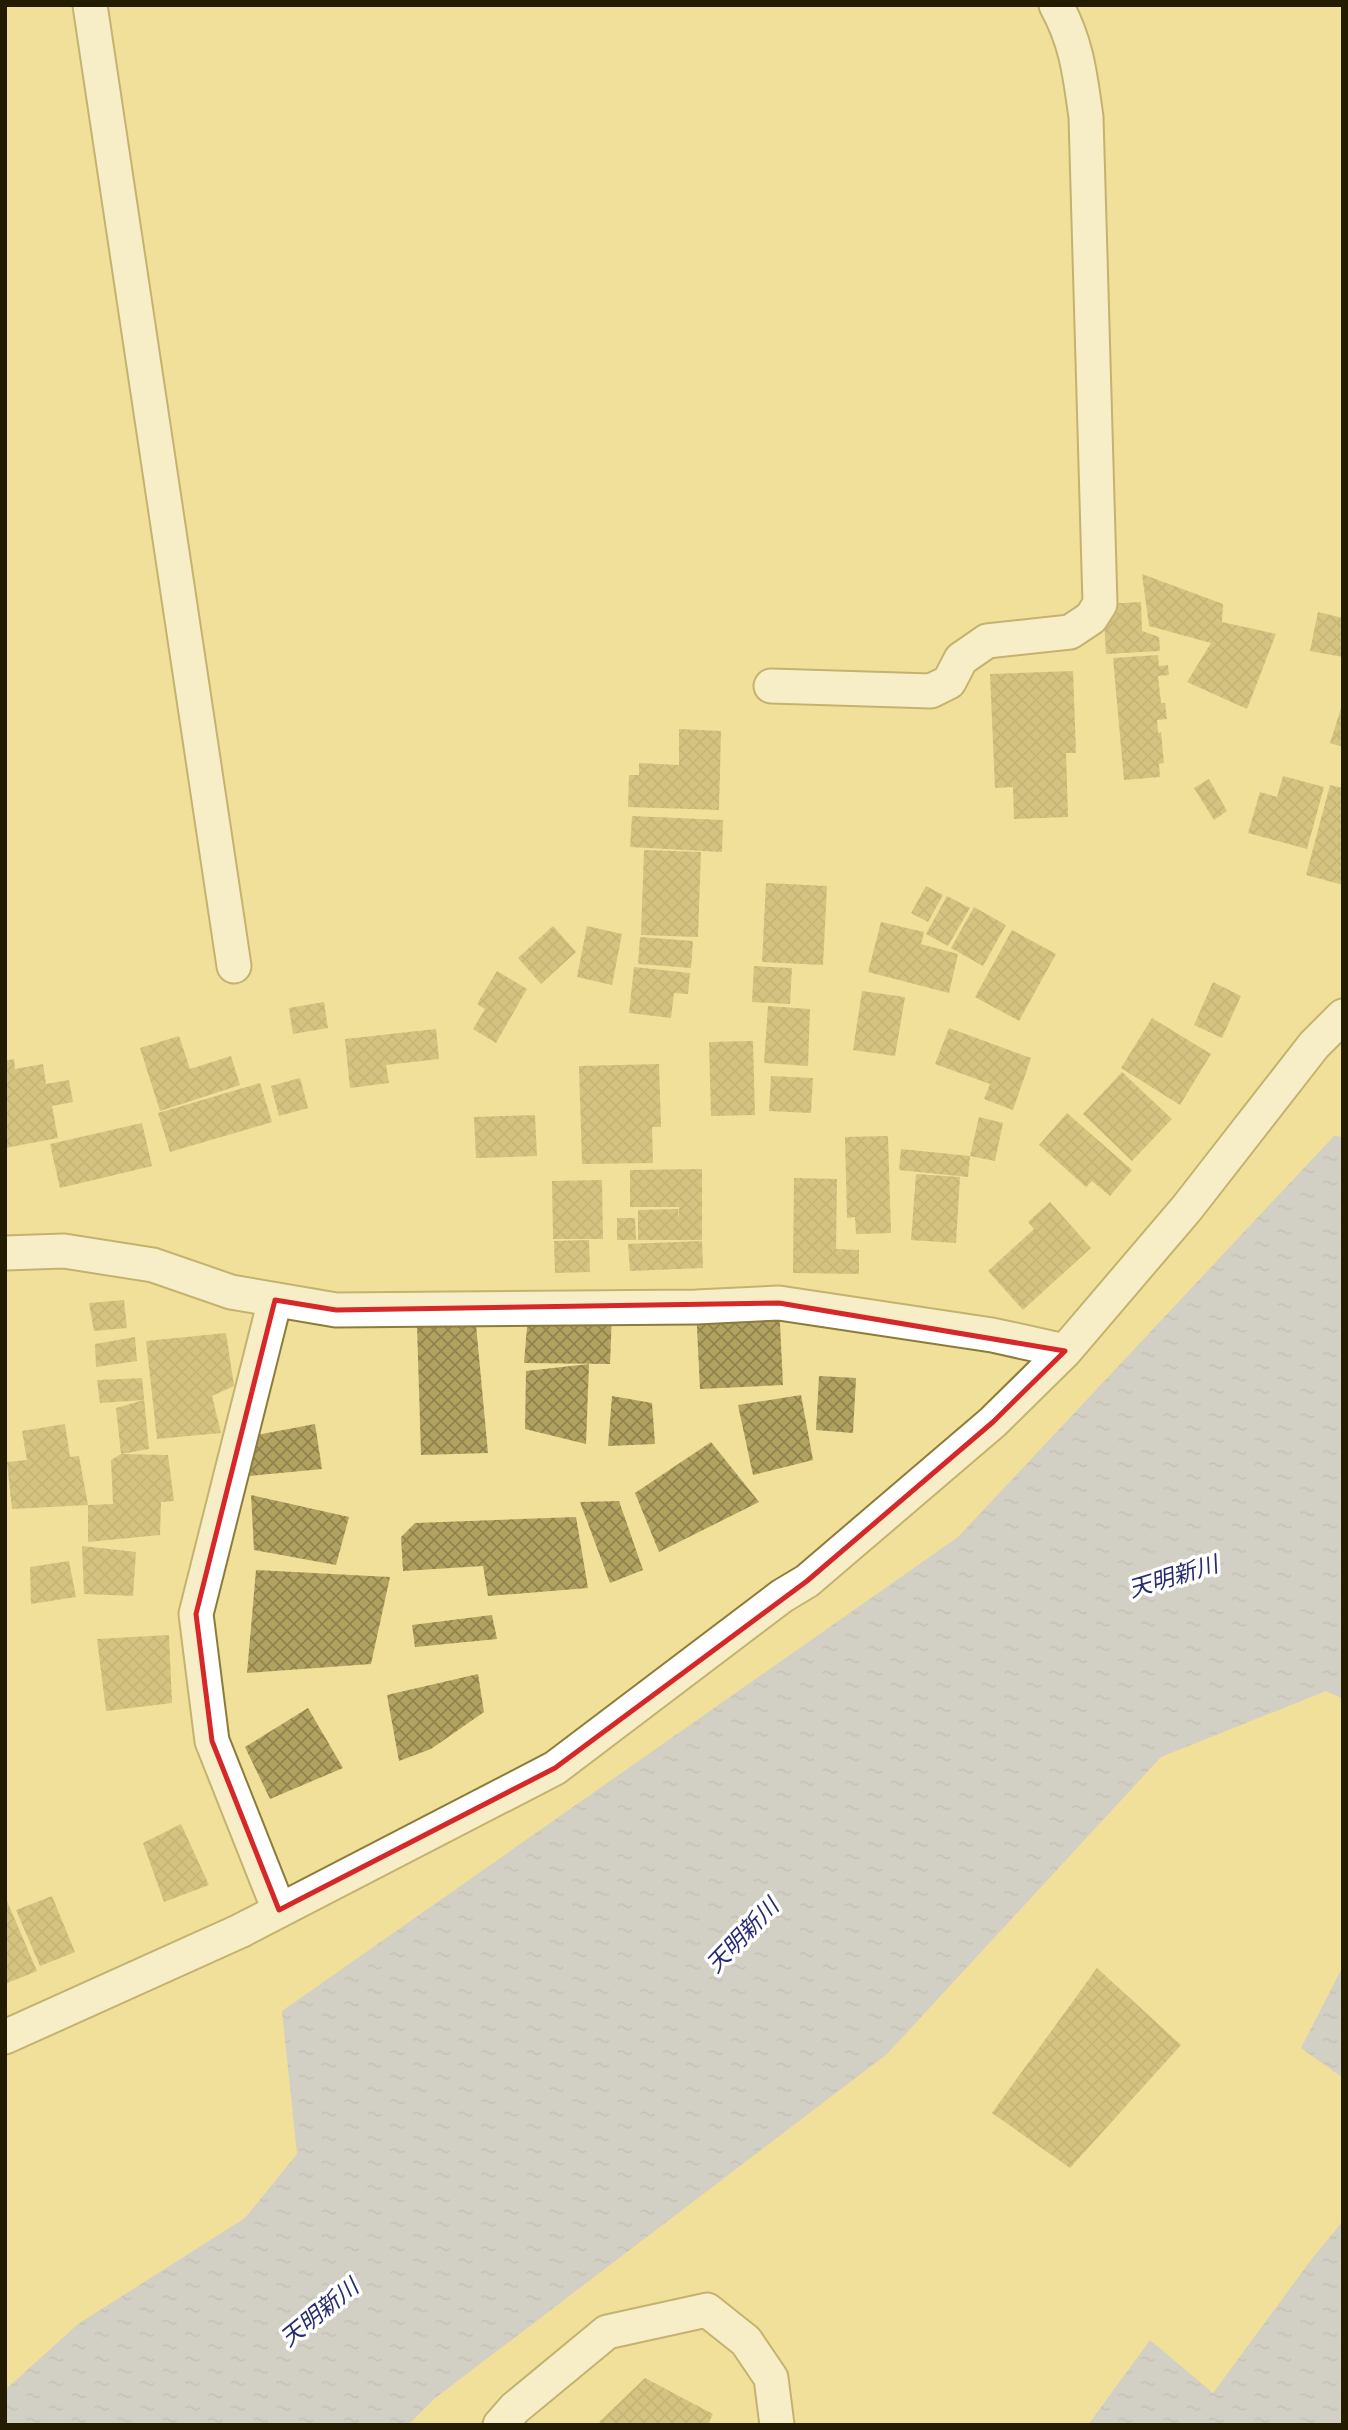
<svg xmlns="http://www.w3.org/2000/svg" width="1348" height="2430" viewBox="0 0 1348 2430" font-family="Mulish,'Noto Sans JP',sans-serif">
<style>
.water{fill:url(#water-ripples)}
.building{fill:url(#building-cross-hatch)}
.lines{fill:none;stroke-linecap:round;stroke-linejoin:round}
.minor-casing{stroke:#8d7c39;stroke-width:37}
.minor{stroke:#fff;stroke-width:33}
.marked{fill:none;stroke:#d62828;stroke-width:5;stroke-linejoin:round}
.labels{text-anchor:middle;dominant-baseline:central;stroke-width:7;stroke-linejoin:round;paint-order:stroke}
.water-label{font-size:23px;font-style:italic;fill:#272b70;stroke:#fff}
</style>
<defs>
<pattern id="water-ripples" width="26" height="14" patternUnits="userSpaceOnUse" patternTransform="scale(1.75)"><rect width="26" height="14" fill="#adbaf7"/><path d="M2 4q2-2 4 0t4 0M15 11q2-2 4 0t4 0" fill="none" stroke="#959fd2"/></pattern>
<pattern id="building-cross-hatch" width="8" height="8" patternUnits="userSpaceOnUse" patternTransform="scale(1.75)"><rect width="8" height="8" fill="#b2a260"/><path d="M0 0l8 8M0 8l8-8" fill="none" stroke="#90834d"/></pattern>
</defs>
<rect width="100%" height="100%" fill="#f1e09a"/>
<path class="water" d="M 1334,1136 L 1343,1137 L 1343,1699 L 1326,1691 L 1161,1757 L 887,2054 L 434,2399 L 408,2425 L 5,2425 L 5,2390 L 78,2324 L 245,2218 L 297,2154 L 282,2011 L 958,1537 Z
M 1343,1966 L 1343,2078 L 1301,2048 Z
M 1343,2221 L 1343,2425 L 1088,2425 L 1150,2340 L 1213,2393 L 1311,2260 Z"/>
<path class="building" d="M 1142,574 L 1223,604 L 1222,622 L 1276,634 L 1247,709 L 1187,682 L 1211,643 L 1149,626 Z
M 1141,602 L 1142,631 L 1159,637 L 1160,651 L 1106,654 L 1103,604 Z
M 1318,612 L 1343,618 L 1343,657 L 1310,651 Z
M 1158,655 L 1159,666 L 1168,665 L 1169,675 L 1158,676 L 1161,703 L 1165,703 L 1167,719 L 1157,720 L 1158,733 L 1161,732 L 1164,763 L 1159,764 L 1160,777 L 1124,780 L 1113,658 Z
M 1073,671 L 1076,753 L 1066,753 L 1068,817 L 1014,819 L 1013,787 L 995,788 L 990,674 Z
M 1343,702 L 1343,747 L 1330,743 Z
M 679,729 L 721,731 L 719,810 L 628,807 L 629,775 L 639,775 L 639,763 L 679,765 Z
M 1283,776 L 1324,787 L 1307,849 L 1248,833 L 1260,792 L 1277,797 Z
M 1209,779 L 1227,811 L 1214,820 L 1194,788 Z
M 1330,785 L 1343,788 L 1343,885 L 1306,875 Z
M 632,816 L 723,820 L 722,852 L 630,847 Z
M 644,850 L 701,852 L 698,937 L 641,935 Z
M 766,883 L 827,886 L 823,965 L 762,962 Z
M 926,886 L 943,895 L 928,922 L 911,913 Z
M 947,896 L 970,908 L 948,946 L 926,934 Z
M 974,907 L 1006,925 L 983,966 L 951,948 Z
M 881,922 L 924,932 L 921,944 L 958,954 L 949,993 L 868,972 Z
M 553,926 L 576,952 L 541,984 L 518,958 Z
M 587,926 L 622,934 L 612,985 L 577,977 Z
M 1012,930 L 1056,954 L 1019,1021 L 975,997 Z
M 640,937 L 693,941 L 691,968 L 638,964 Z
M 754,966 L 792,968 L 790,1004 L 752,1002 Z
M 634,967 L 690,973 L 688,994 L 674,993 L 671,1018 L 629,1013 Z
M 497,971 L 527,989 L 496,1043 L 473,1029 L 485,1009 L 477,1004 Z
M 1213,982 L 1241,996 L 1222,1038 L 1194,1025 Z
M 862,991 L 905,997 L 895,1056 L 853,1050 Z
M 324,1002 L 328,1028 L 293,1034 L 289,1008 Z
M 768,1006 L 810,1009 L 808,1066 L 764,1063 Z
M 1152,1018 L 1211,1054 L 1180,1105 L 1121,1068 Z
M 949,1028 L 1031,1058 L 1013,1110 L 984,1099 L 990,1084 L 935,1064 Z
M 436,1029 L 439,1059 L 386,1065 L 389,1083 L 350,1088 L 345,1039 Z
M 179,1036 L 190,1069 L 231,1056 L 240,1085 L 160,1111 L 140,1048 Z
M 753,1041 L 755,1115 L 711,1116 L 709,1042 Z
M 14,1059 L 15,1069 L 43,1064 L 46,1084 L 69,1080 L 73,1102 L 52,1106 L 58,1138 L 5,1148 L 5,1061 Z
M 659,1064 L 661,1127 L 652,1127 L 653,1163 L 582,1164 L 579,1066 Z
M 1122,1072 L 1172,1119 L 1132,1161 L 1083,1114 Z
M 771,1076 L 813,1078 L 811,1113 L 769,1111 Z
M 300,1078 L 308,1108 L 279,1116 L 271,1086 Z
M 260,1083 L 272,1122 L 170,1152 L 158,1113 Z
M 1067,1113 L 1132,1170 L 1110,1196 L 1092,1181 L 1086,1187 L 1039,1145 Z
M 535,1115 L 537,1156 L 476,1158 L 474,1117 Z
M 979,1117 L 1003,1123 L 995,1161 L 970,1156 Z
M 142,1123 L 152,1166 L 60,1188 L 50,1144 Z
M 888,1136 L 891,1233 L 856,1234 L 855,1217 L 847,1218 L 845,1137 Z
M 901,1149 L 970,1156 L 968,1177 L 899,1170 Z
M 702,1169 L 702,1240 L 638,1240 L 638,1210 L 678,1209 L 679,1220 L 679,1207 L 630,1207 L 630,1170 Z
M 916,1174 L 960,1177 L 956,1243 L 911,1240 Z
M 794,1178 L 837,1179 L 836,1249 L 859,1250 L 859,1274 L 793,1273 Z
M 602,1180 L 603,1239 L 553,1239 L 552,1181 Z
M 1050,1202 L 1091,1248 L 1023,1310 L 988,1271 L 1034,1229 L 1028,1222 Z
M 617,1218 L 635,1218 L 636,1240 L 617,1240 Z
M 589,1240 L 590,1272 L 555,1273 L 554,1241 Z
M 702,1241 L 703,1268 L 630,1271 L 628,1244 Z
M 124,1300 L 127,1328 L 94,1331 L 89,1303 Z
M 779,1303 L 783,1385 L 700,1389 L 696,1307 Z
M 612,1313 L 610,1364 L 524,1363 L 528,1315 Z
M 417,1325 L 476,1325 L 488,1453 L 421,1455 Z
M 226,1333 L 234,1386 L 212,1396 L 221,1433 L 157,1439 L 146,1341 Z
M 135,1337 L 137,1361 L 96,1367 L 95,1344 Z
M 589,1364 L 586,1444 L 525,1429 L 526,1371 Z
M 819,1376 L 856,1378 L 853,1433 L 816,1430 Z
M 142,1378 L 149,1449 L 121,1454 L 116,1408 L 144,1400 L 100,1403 L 97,1380 Z
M 801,1395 L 813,1460 L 753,1475 L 738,1405 Z
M 612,1396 L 652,1403 L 655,1444 L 608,1446 Z
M 65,1424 L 70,1457 L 79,1456 L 88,1505 L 113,1504 L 111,1460 L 121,1454 L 168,1455 L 174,1501 L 161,1502 L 160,1535 L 88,1542 L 88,1505 L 12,1509 L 7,1462 L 27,1460 L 22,1431 Z
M 315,1424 L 322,1469 L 250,1476 L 252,1436 Z
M 711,1442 L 759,1502 L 659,1552 L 635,1493 Z
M 251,1495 L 349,1517 L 336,1565 L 254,1550 Z
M 619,1501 L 643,1570 L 610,1583 L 580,1502 Z
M 576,1517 L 588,1588 L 488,1596 L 483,1566 L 403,1571 L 401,1537 L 415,1523 Z
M 82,1546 L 136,1552 L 133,1596 L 84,1594 Z
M 69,1561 L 76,1597 L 31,1604 L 30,1567 Z
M 256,1570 L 390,1577 L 371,1664 L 247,1673 Z
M 492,1615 L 497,1639 L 415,1647 L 412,1625 Z
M 169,1635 L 172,1703 L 106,1711 L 97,1639 Z
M 478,1674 L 484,1712 L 431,1749 L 399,1761 L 387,1695 Z
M 308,1708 L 343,1768 L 270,1799 L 245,1747 Z
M 181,1824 L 209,1885 L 164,1902 L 143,1843 Z
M 52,1896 L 75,1952 L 40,1966 L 16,1910 Z
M 7,1901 L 37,1971 L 5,1984 L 5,1902 Z
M 1097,1968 L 1181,2045 L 1070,2168 L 992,2113 Z
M 645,2378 L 713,2414 L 708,2425 L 604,2425 L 599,2422 Z"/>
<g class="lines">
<g class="minor-casing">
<path id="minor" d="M 90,5 L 234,966
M 771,686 L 931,691 L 949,682 L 961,659 L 987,641 L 1070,632 L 1091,618 L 1100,604 L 1086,117 C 1080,75 1077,43 1056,5
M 5,1253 L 64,1251 L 153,1265 L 231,1292 L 336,1310 L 696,1307 L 779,1303 L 992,1335 L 1065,1351
M 275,1300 L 196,1614 L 212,1741 L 279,1910
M 5,2037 L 240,1931 L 555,1768 L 782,1596 L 807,1581 L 993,1422 L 1065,1351 L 1187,1208 L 1314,1045 L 1343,1016
M 500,2425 L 515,2408 L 607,2332 L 707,2310 L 746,2341 L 771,2378 L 777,2425"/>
</g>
<use href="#minor" class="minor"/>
</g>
<path d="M0 0H1348V2430H0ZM 275,1300 L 336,1310 L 779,1303 L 1065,1351 L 993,1422 L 807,1581 L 555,1768 L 279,1910 L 212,1741 L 196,1614 Z" fill="#f1e09a" fill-opacity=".55" fill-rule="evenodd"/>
<path class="marked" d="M 275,1300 L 336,1310 L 779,1303 L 1065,1351 L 993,1422 L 807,1581 L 555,1768 L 279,1910 L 212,1741 L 196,1614 Z"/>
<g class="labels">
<g class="water-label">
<text transform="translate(1173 1576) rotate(-17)">天明新川</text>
<text transform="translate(742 1935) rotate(-46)">天明新川</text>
<text transform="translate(319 2312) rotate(-39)">天明新川</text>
</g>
</g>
<rect width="1348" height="2430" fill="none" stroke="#231c01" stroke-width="14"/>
</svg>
